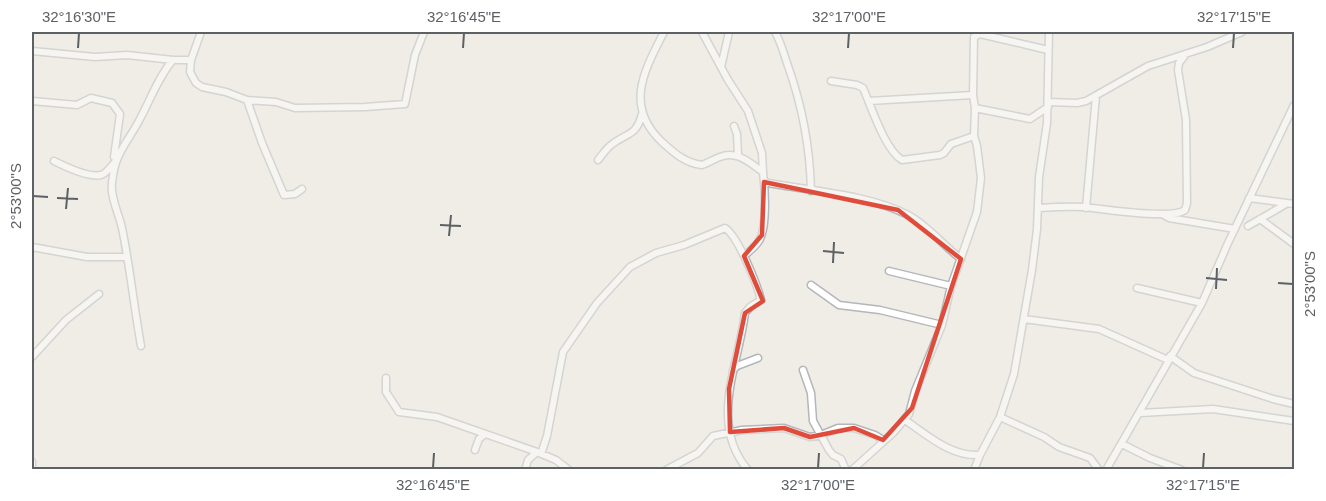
<svg xmlns="http://www.w3.org/2000/svg" width="1326" height="501" viewBox="0 0 1326 501" font-family="Helvetica,sans-serif">
<style>
.lines{fill:none;stroke-linecap:round;stroke-linejoin:round}
.minor-casing{stroke:#b3b6ba;stroke-width:9}
.minor{stroke:#fff;stroke-width:6}
.marked{fill:none;stroke:#e04c3b;stroke-width:4.5;stroke-linejoin:round}
.ticks{fill:none;stroke:#5d6165;stroke-width:2}
.neatline{fill:none;stroke:#5d6165;stroke-width:2}
.ticks-label{font-size:15px;text-anchor:middle;fill:#5d6165}
</style>
<rect width="100%" height="100%" fill="#efede6"/>
<g class="lines">
<g class="minor-casing">
<path id="minor" d="M 201,32 L 191,60 L 190,72 L 196,83 L 202,87 L 226,92 L 247,100 L 276,102 L 295,108 L 365,107 L 405,104 L 415,55 L 424,32
M 664,32 C 644,71 624,106 662,142 C 674,153 685,163 702,165 C 708,163 714,159 720,157 C 737,150 750,163 763,172 C 765,188 767,225 760,239 C 757,246 749,251 744,256
M 702,32 L 728,80 L 748,111 L 762,153 L 763,172
M 775,32 C 781,42 784,55 788,66 C 803,108 810,147 811,191
M 32,51 L 95,57 L 127,55 L 173,60 L 191,60
M 721,67 L 729,32
M 831,81 L 857,85 L 863,88 C 871,106 885,150 902,160 L 940,155 L 944,153 L 951,144 L 974,136
M 247,100 L 262,143 L 284,195 L 295,194 L 302,189
M 32,101 L 77,105 L 91,98 L 112,103 L 120,114 L 114,157
M 869,101 L 973,95
M 1048,102 L 1077,103 L 1086,101 L 1148,66 L 1207,47 L 1242,32
M 975,108 L 1030,119 L 1048,107
M 734,126 L 737,134 L 738,156
M 598,160 C 602,155 606,149 611,145 C 627,132 636,137 642,114
M 54,161 C 64,166 89,178 101,175 C 106,174 112,165 115,162
M 764,182 C 808,191 868,194 908,215 C 926,224 944,246 961,259
M 1249,198 L 1294,204
M 1038,208 C 1053,207 1069,206 1084,207 C 1103,209 1172,220 1185,210 L 1187,203 L 1186,120 L 1178,70 L 1179,63 L 1186,54
M 1086,208 L 1096,96
M 1162,214 L 1169,218 L 1235,229
M 1260,219 L 1294,244
M 1248,226 L 1286,204
M 32,247 L 87,257 L 127,257
M 889,271 L 951,286
M 811,285 L 839,305 L 880,310 L 942,325
M 1137,288 L 1202,303
M 1024,319 L 1099,329 L 1168,360
M 141,346 C 134,307 130,267 122,228 C 119,214 110,197 112,183 C 115,151 128,143 141,117 C 151,98 159,76 173,60
M 1170,356 L 1194,373 L 1273,399 L 1294,404
M 32,357 L 66,320 L 99,294
M 733,370 L 737,366 L 758,358
M 803,370 L 811,393 L 813,421 L 829,450 L 833,455 L 841,459 L 846,470
M 386,378 L 386,392 L 399,412 L 437,417 L 537,452 L 556,460 L 569,470
M 1140,413 L 1213,409 L 1294,421
M 1000,417 L 1044,437 L 1059,447 L 1090,458 L 1099,470
M 905,420 C 927,435 951,457 980,455 L 1000,417 L 1014,374 L 1032,270 L 1037,229 L 1039,177 L 1047,123 L 1049,32
M 1122,444 L 1150,458 L 1182,470
M 475,450 L 479,439 L 484,435
M 541,454 L 547,436 L 563,352 L 597,303 L 630,267 L 656,253 L 684,245 L 725,228 C 738,236 757,284 761,300 L 751,306 L 745,313 C 739,364 708,424 748,470
M 32,462 L 32,467
M 525,470 L 528,460 L 537,452
M 666,470 L 698,453 L 713,436 L 742,430 L 784,428 L 810,437 L 821,435 L 838,428 L 854,428 L 875,435 L 883,440
M 852,470 L 893,433 L 909,414 L 915,391 L 942,325 L 951,286 L 977,212 L 981,178 L 977,146 L 974,136 L 975,108 L 973,95 L 974,37 L 980,34 L 1048,50
M 974,470 L 980,455
M 1106,470 L 1202,303 L 1228,243 L 1294,105"/>
</g>
<use href="#minor" class="minor"/>
</g>
<path d="M0 0H1326V501H0ZM 764,182 L 898,210 L 961,259 L 912,408 L 883,440 L 854,428 L 810,437 L 784,428 L 730,432 L 729,389 L 745,313 L 763,301 L 744,256 L 762,235 Z" fill="#efede6" fill-opacity=".55" fill-rule="evenodd"/>
<path class="marked" d="M 764,182 L 898,210 L 961,259 L 912,408 L 883,440 L 854,428 L 810,437 L 784,428 L 730,432 L 729,389 L 745,313 L 763,301 L 744,256 L 762,235 Z"/>
<path class="ticks" d="M 78,48 L 79,33M 463,48 L 464,33M 848,48 L 849,33M 1233,48 L 1234,33M 33,196 L 48,197M 57,198 L 78,199M 66,209 L 68,188M 440,225 L 461,226M 449,236 L 451,215M 823,251 L 844,253M 833,263 L 834,242M 1206,278 L 1227,280M 1278,283 L 1293,284M 1216,289 L 1217,268M 433,468 L 434,453M 818,468 L 819,453M 1203,468 L 1204,453"/>
<rect width="1326" height="501" fill="none" stroke="#ffffff" stroke-width="66"/>
<rect x="33" y="33" width="1260" height="435" class="neatline"/>
<g class="ticks-label">
<text x="79" y="22">32°16'30"E</text>
<text x="464" y="22">32°16'45"E</text>
<text x="849" y="22">32°17'00"E</text>
<text x="1234" y="22">32°17'15"E</text>
<text transform="translate(16 196) rotate(-90)" y="5">2°53'00"S</text>
<text transform="translate(1310 284) rotate(-90)" y="5">2°53'00"S</text>
<text x="433" y="490">32°16'45"E</text>
<text x="818" y="490">32°17'00"E</text>
<text x="1203" y="490">32°17'15"E</text>
</g>
</svg>
